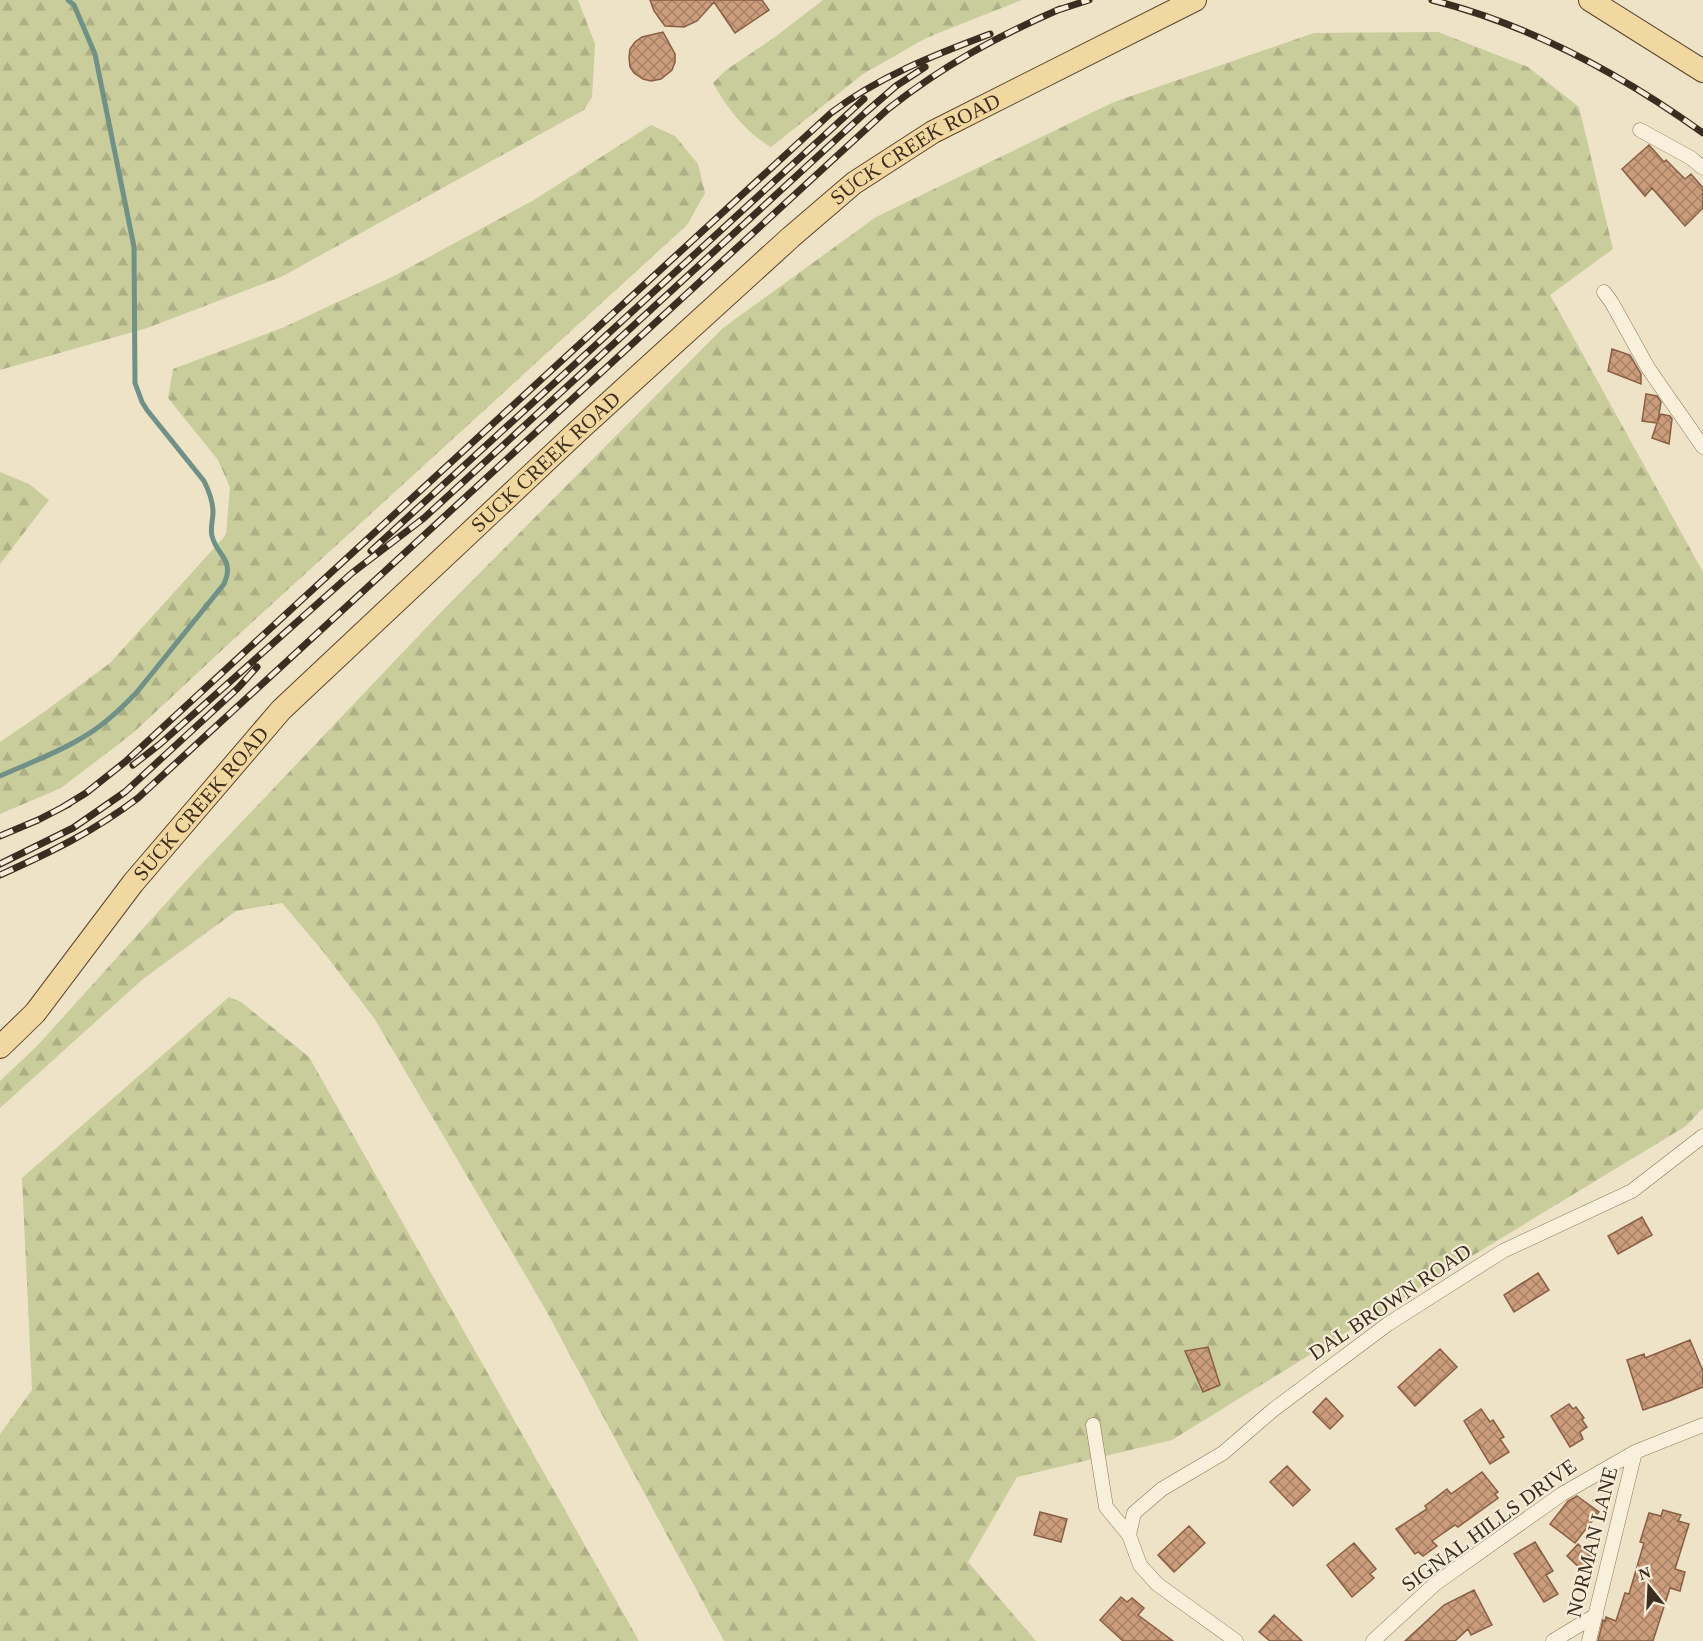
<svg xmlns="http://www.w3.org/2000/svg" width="1703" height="1641" viewBox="0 0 1703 1641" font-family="'Times New Roman',serif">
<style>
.forest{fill:url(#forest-firs)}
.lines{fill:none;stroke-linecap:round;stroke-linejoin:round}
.stream{stroke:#6f9188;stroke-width:5}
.building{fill:url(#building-cross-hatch);stroke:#895e42;stroke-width:1.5}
.minor-casing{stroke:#8a745c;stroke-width:15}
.primary-casing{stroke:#584330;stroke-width:24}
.minor{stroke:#f9f0db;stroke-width:14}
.primary{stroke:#f1d7a0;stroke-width:22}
.rail-casing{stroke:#3b2d20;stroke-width:7}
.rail{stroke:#f6ecd7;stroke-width:4.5;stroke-dasharray:14;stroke-linecap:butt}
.labels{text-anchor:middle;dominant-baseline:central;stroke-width:4.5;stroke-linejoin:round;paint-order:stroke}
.street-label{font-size:21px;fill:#3b2d20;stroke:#f6ecd7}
</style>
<defs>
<pattern id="forest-firs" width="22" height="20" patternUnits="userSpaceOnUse" patternTransform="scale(1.5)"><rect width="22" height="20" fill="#c8cd9b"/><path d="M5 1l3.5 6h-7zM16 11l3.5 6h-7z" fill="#adb085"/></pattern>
<pattern id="building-cross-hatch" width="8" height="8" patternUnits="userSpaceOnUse" patternTransform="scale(1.5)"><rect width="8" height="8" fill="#cc9d7d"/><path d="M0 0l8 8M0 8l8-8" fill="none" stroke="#a78066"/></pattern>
</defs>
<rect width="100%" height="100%" fill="#eee2c7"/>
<path class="forest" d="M 0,0 L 578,0 L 595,44 L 592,97 L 584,110 L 281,277 L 147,328 L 0,370 Z
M 823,0 L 1022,0 L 926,38 L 863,74 L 771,147 C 746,133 727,108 713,83 L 726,70 L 775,37 Z
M 1438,32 L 1528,67 L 1579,107 L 1613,249 L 1550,295 L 1703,572 L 1703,1108 L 1686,1126 L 1345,1333 L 1172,1440 L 1017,1477 L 968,1562 L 1036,1641 L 724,1641 L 543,1305 L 374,1018 L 321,949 L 282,903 L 236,911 L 143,979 L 0,1108 L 0,1081 L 38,1045 L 195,871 L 444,609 L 723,328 L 876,217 L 1114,102 L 1314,33 Z
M 651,125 L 675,136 L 698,164 L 705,193 L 687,225 L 236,637 L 133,733 L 61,788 L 0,814 L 0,742 L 44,712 L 110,663 L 226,535 L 230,487 L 218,460 L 168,398 L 173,369 L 282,328 L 394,276 L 534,200 Z
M 0,472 L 29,484 L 49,500 L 0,564 Z
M 229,997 L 241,1002 L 309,1057 L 639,1641 L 0,1641 L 0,1434 L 32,1390 L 22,1178 Z"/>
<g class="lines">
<path class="stream" d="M 0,776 C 27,764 55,754 80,739 C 102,727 120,710 137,692 L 224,584 C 235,559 217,556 212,536 C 210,528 213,520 213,512 C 213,501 209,491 204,481 L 147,410 L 142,402 L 135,383 L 134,247 L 95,54 L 74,5 L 68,0"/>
</g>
<path class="building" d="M 650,0 L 762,0 L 769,10 L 735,33 L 714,2 L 697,21 L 684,27 L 665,26 L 654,11 Z
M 663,32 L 675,54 L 675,62 L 672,70 L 661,79 L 651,81 L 643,79 L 634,73 L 630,67 L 629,57 L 630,49 L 635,42 L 642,37 Z
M 1649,145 L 1664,162 L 1666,160 L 1685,179 L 1691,174 L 1703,188 L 1703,208 L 1685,226 L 1652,188 L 1645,196 L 1622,169 Z
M 1612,349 L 1630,355 L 1641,374 L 1641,384 L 1608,371 Z
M 1646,394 L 1657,396 L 1661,402 L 1658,421 L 1661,414 L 1670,416 L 1672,419 L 1669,444 L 1652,438 L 1657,423 L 1642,421 Z
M 1642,1217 L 1652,1235 L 1618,1254 L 1608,1236 Z
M 1538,1273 L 1549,1290 L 1514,1312 L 1504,1295 Z
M 1690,1340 L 1703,1371 L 1703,1387 L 1669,1401 L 1643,1410 L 1627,1360 L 1644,1354 L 1645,1358 Z
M 1208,1347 L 1220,1385 L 1203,1392 L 1185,1351 Z
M 1440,1349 L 1457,1367 L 1415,1406 L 1398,1387 Z
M 1326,1398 L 1343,1416 L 1330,1429 L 1313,1412 Z
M 1569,1404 L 1573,1409 L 1576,1407 L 1584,1418 L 1582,1420 L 1587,1427 L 1580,1432 L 1583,1439 L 1570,1447 L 1551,1416 Z
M 1481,1409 L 1490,1422 L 1493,1420 L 1504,1437 L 1500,1439 L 1509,1452 L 1490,1464 L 1464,1421 Z
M 1287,1466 L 1310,1490 L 1293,1506 L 1270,1482 Z
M 1482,1472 L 1498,1492 L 1495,1494 L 1498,1498 L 1458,1527 L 1455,1525 L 1432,1541 L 1437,1546 L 1423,1556 L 1418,1552 L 1415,1554 L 1396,1529 L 1427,1509 L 1425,1506 L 1447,1489 L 1451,1494 Z
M 1577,1496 L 1599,1512 L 1575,1543 L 1550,1524 L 1568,1501 Z
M 1663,1510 L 1681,1515 L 1678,1521 L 1689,1524 L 1675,1569 L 1685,1572 L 1680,1591 L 1670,1588 L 1653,1641 L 1598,1641 L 1603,1620 L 1605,1621 L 1606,1617 L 1616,1621 L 1625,1593 L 1629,1594 L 1644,1543 L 1640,1542 L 1649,1513 L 1661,1516 Z
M 1040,1512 L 1067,1519 L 1061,1542 L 1034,1535 Z
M 1189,1526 L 1205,1543 L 1174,1572 L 1158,1555 Z
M 1535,1542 L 1553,1571 L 1546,1575 L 1558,1594 L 1544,1602 L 1514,1554 Z
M 1354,1543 L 1376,1569 L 1370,1574 L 1374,1578 L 1352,1597 L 1327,1565 Z
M 1578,1544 L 1596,1561 L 1585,1573 L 1567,1556 Z
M 1474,1590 L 1492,1625 L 1471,1635 L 1468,1629 L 1455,1641 L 1405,1641 L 1444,1605 Z
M 1121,1597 L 1127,1602 L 1132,1598 L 1144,1608 L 1138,1615 L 1173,1641 L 1123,1641 L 1100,1620 Z
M 1274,1615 L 1302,1641 L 1270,1641 L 1259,1632 Z"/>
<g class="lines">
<g class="minor-casing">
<path id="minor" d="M 1640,130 L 1691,158 L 1703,168
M 1604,292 L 1612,303 L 1648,368 L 1703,447
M 1093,1425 L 1106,1507 L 1129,1535 L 1140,1565 L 1157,1584 L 1236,1641
M 1129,1535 L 1134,1513 L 1162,1489 L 1223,1453 L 1273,1410 L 1388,1324 L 1503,1251 L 1632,1191 L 1703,1136
M 1373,1641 L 1435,1584 L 1562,1494 L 1635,1452 L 1703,1425
M 1553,1641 L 1596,1615
M 1589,1641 L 1635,1452"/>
</g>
<g class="primary-casing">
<g id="primary">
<path d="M 1590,0 L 1703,71"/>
<path id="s1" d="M 0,1047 L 35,1013 L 133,883 L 281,710 L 579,430 L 791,237 L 854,183 L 933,132 L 1195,0"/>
</g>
</g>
<use href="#minor" class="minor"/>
<use href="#primary" class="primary"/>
<g class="rail-casing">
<path id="rail" d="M 1432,0 C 1530,25 1621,74 1703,133
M 1055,11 L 1089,0
M 371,551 L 864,99
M 133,765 L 160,744 L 352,573 L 424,518 L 866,112 L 896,86 L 925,67
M 63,807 L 86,793 L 125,762 L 831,113 C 878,77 934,55 990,34
M 0,836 L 38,820 L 69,804
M 0,864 L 73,828 L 125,792 L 238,688 L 257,667
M 0,875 C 51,852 93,832 138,798 L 888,109 C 944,65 996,37 1060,9"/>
</g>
<use href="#rail" class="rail"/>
</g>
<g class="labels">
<g class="street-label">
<text stroke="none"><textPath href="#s1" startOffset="1288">SUCK CREEK ROAD</textPath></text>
<text stroke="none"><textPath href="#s1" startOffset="802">SUCK CREEK ROAD</textPath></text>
<text stroke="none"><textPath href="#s1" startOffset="316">SUCK CREEK ROAD</textPath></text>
<text transform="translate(1390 1302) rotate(-34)">DAL BROWN ROAD</text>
<text transform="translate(1489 1525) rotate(-36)">SIGNAL HILLS DRIVE</text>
<text transform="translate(1592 1542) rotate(-76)">NORMAN LANE</text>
</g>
</g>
<g transform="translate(1649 1587) rotate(342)" stroke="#f6ecd7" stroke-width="4.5" paint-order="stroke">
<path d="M0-4.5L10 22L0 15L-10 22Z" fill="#3b2d20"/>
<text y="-9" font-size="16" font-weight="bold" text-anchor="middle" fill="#3b2d20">N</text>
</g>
</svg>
